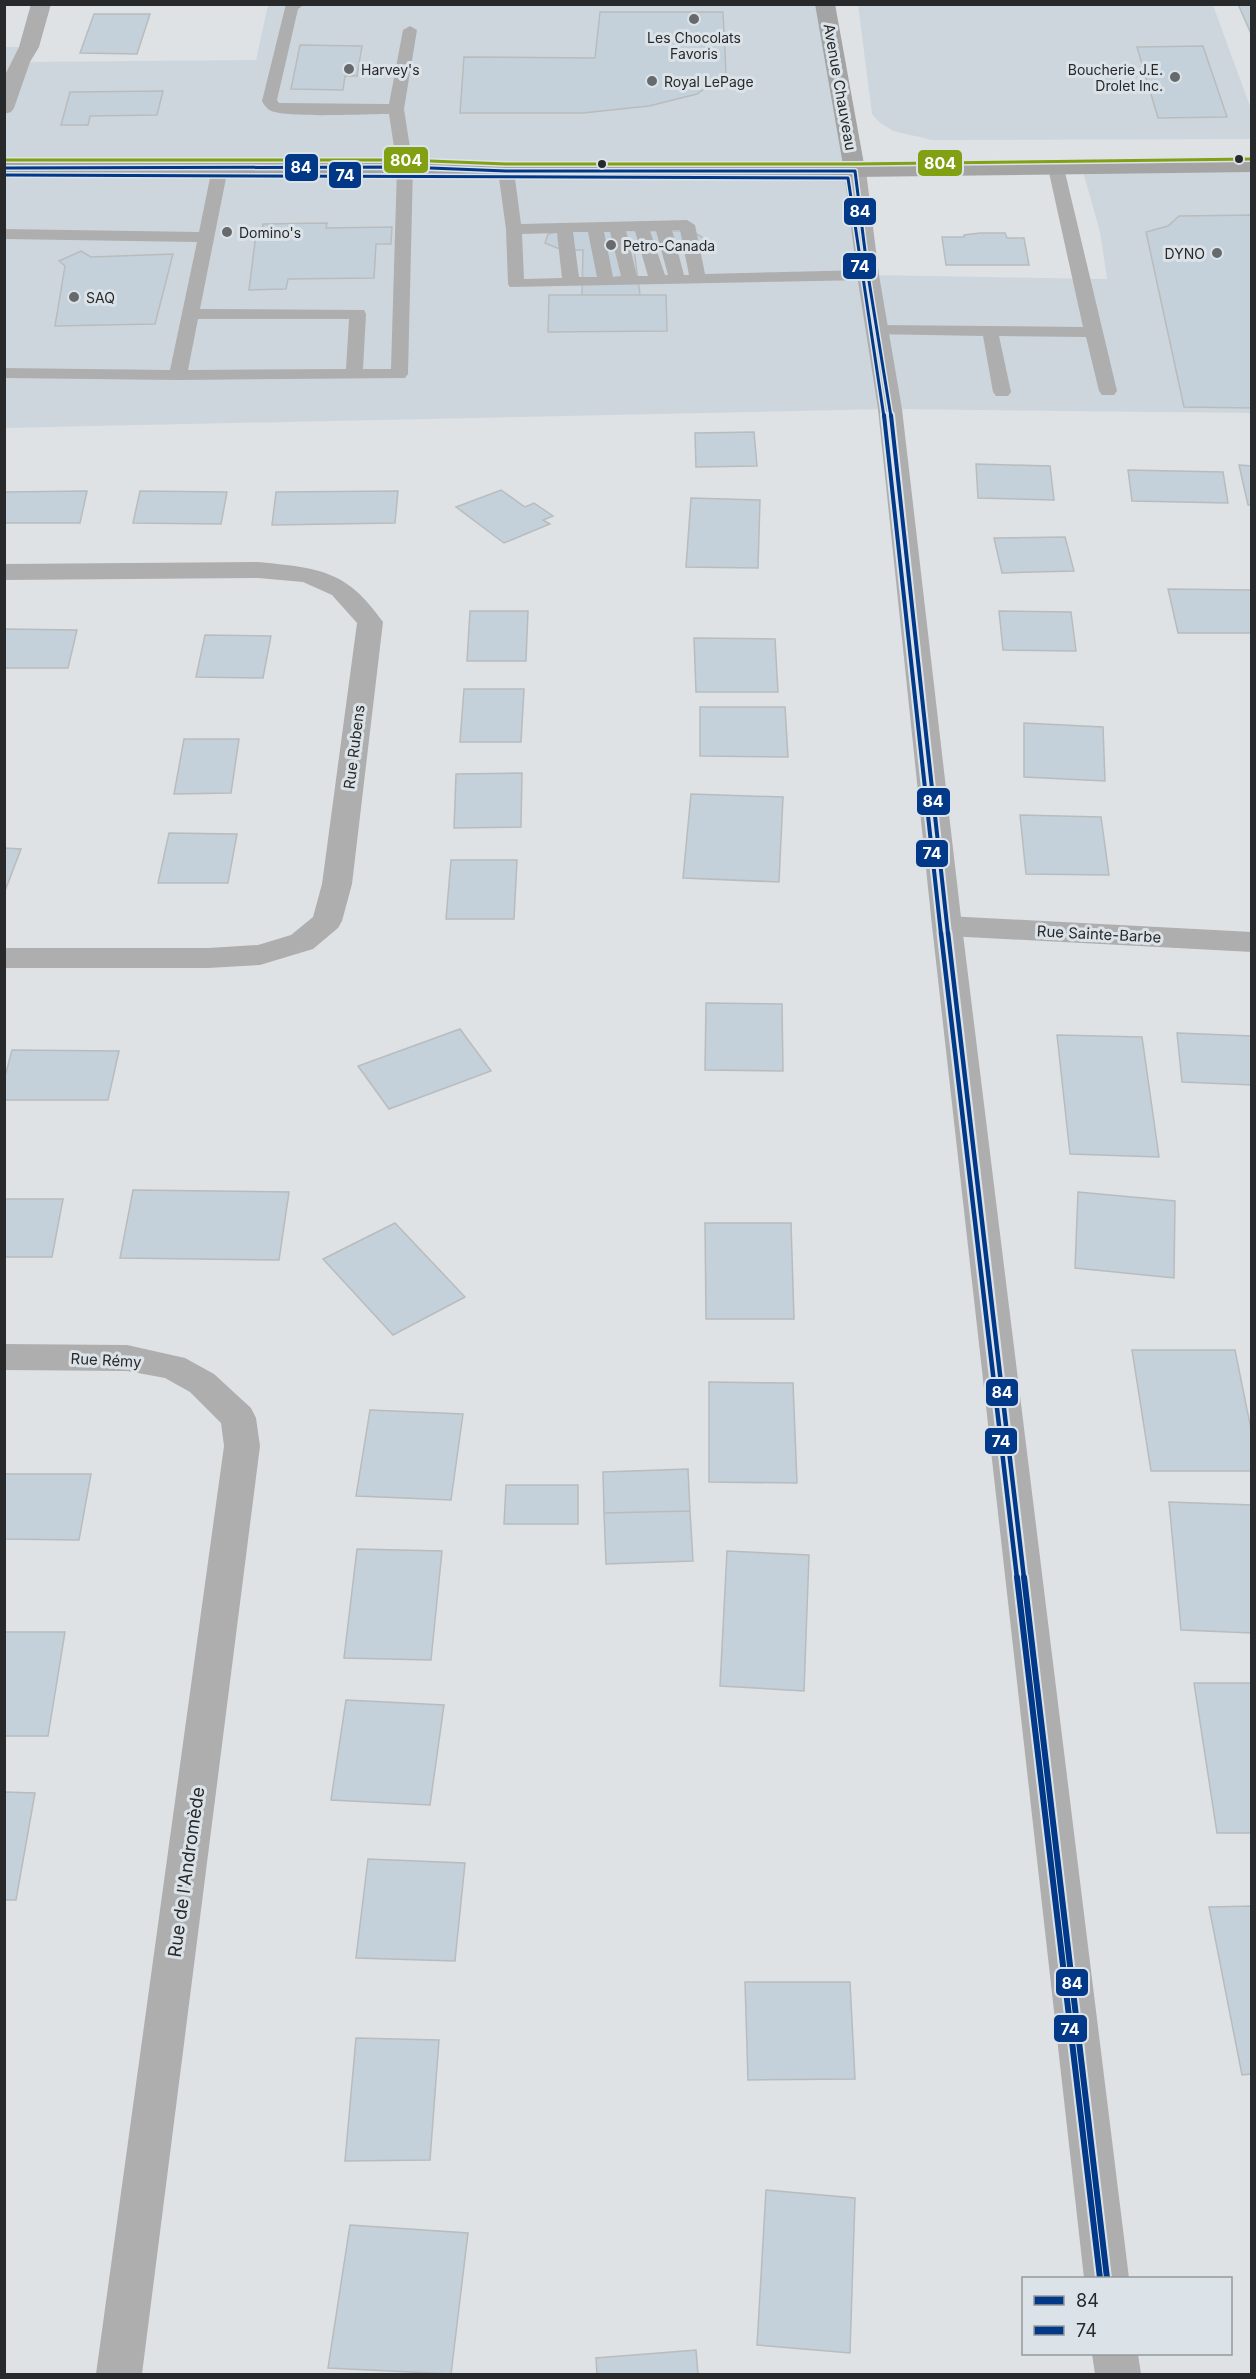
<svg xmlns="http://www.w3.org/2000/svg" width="1256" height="2379" viewBox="0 0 1256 2379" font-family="Inter,sans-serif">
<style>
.built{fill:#ced6dd}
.building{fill:#c4d0da;stroke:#b9bcbd;stroke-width:1.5}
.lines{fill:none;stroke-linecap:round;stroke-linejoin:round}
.service{fill:#aeaeae;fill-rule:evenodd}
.minor{fill:#aeaeae;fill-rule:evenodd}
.tertiary{fill:#aeaeae;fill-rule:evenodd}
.secondary{fill:#a4a4a4;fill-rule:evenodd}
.bus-1-far3-casing{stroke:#dce3e8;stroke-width:6}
.bus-1-far2-casing{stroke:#dce3e8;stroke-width:8}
.bus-1-far1-casing{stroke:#dce3e8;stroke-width:9}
.bus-1-casing{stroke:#dce3e8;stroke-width:10}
.bus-2-far3-casing{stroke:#dce3e8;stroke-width:6}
.bus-2-far2-casing{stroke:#dce3e8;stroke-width:8}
.bus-2-far1-casing{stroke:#dce3e8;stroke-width:9}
.bus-2-casing{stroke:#dce3e8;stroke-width:10}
.bus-3-casing{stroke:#dce3e8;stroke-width:6}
.bus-1-far3{stroke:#013888;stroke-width:3}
.bus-1-far2{stroke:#013888;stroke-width:4}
.bus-1-far1{stroke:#013888;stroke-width:4.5}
.bus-1{stroke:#013888;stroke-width:6}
.bus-2-far3{stroke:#013888;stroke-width:3}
.bus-2-far2{stroke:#013888;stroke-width:4}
.bus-2-far1{stroke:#013888;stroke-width:4.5}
.bus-2{stroke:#013888;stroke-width:6}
.bus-3{stroke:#81a113;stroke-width:3}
.poi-dot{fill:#676a6c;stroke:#dce3e8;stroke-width:2}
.bus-dot{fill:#27292b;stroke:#dce3e8;stroke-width:2}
.labels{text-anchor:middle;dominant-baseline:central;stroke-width:6;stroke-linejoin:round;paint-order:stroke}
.far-poi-label{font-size:14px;fill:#27292b;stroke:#dce3e8;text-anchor:start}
.street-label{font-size:15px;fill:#27292b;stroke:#dce3e8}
.near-street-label{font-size:18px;fill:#27292b;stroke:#dce3e8}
.line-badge{stroke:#dce3e8;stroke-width:2}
.badge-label{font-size:16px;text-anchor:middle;font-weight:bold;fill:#fff}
</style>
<rect width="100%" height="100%" fill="#dfe2e5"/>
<path class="built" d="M 268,5 L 825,5 L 868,275 L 1107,279 L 1100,232 L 1082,168 L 1251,166 L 1251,413 L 890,409 L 5,428 L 4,47 L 29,47 L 21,62 L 256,60 Z
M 858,5 L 1213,5 L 1251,109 L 1251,139 L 932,140 L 893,131 L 880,123 L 872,114 Z"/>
<path class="building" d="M 1238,4 L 1252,4 L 1252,36 Z
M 600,12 L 723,12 L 726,73 L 697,94 L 649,106 L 583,113 L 460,113 L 464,57 L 595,58 Z
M 94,14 L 150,14 L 137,54 L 80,53 Z
M 300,45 L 362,46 L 357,76 L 345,76 L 343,90 L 291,89 Z
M 1203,46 L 1227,117 L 1158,118 L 1137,47 Z
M 163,91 L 157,115 L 90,116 L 88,125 L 61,125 L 70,92 Z
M 1252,215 L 1252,408 L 1184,407 L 1146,232 L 1168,226 L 1179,216 Z
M 327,223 L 326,228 L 392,227 L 391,244 L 376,244 L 374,278 L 288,279 L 286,289 L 249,290 L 256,234 L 262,234 L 263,224 Z
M 565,230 L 692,231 L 708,241 L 693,248 L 634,249 L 640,295 L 582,295 L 583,250 L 562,250 L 545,243 L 548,234 Z
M 980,233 L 1005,233 L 1007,238 L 1024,238 L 1029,265 L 946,265 L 942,237 L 964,237 L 964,235 Z
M 81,251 L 91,257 L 173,254 L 155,324 L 55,326 L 65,266 L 59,261 Z
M 549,295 L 666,295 L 667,331 L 548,332 Z
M 754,432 L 757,466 L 696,467 L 695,433 Z
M 976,464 L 1050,466 L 1054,500 L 978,498 Z
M 1239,465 L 1252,466 L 1252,505 L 1248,505 Z
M 1128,470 L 1223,472 L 1228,503 L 1132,501 Z
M 501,490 L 525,507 L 534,503 L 553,516 L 543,520 L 550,524 L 504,543 L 456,507 Z
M 87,491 L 80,523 L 4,523 L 4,492 Z
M 140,491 L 227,492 L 221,524 L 133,523 Z
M 398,491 L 395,523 L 272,525 L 276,492 Z
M 691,498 L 760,500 L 758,568 L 686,567 Z
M 1065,537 L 1074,571 L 1002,573 L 994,538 Z
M 1168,589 L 1252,590 L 1252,633 L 1178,633 Z
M 470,611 L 528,611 L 526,661 L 467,661 Z
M 999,611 L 1071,612 L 1076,651 L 1003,650 Z
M 4,629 L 77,630 L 68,668 L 4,668 Z
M 205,635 L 271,636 L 263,678 L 196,677 Z
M 694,638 L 775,639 L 778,692 L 696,692 Z
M 464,689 L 524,689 L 521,742 L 460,742 Z
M 700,707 L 785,707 L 788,757 L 700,756 Z
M 1024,723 L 1103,727 L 1105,781 L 1024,777 Z
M 184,739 L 239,739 L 231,793 L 174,794 Z
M 522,773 L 521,827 L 454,828 L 456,774 Z
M 691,794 L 783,797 L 779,882 L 683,878 Z
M 1020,815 L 1101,817 L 1109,875 L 1026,874 Z
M 169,833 L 237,834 L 228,883 L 158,883 Z
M 4,848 L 21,849 L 5,891 L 4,891 Z
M 451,860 L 517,860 L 514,919 L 446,919 Z
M 706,1003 L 782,1004 L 783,1071 L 705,1070 Z
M 460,1029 L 491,1071 L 389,1109 L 358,1066 Z
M 1177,1033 L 1252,1036 L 1252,1085 L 1182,1082 Z
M 1057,1035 L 1142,1037 L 1159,1157 L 1070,1154 Z
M 12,1050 L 119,1051 L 108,1100 L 4,1100 L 4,1080 Z
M 133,1190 L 289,1192 L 279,1260 L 120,1258 Z
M 1078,1192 L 1175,1201 L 1174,1278 L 1075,1268 Z
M 4,1199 L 63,1199 L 52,1257 L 4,1257 Z
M 395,1223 L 465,1297 L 393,1335 L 323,1259 Z
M 705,1223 L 791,1223 L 794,1319 L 706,1319 Z
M 1132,1350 L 1235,1350 L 1252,1434 L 1252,1471 L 1151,1471 Z
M 709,1382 L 793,1383 L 797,1483 L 709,1482 Z
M 370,1410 L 463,1414 L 451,1500 L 356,1496 Z
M 688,1469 L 690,1511 L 604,1513 L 603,1472 Z
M 4,1474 L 91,1474 L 79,1540 L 4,1539 Z
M 506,1485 L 578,1485 L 578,1524 L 504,1524 Z
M 1169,1502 L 1252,1505 L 1252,1633 L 1181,1630 Z
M 690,1511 L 693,1561 L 606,1564 L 604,1513 Z
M 357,1549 L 442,1551 L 431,1660 L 344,1658 Z
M 727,1551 L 809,1555 L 804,1691 L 720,1686 Z
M 4,1632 L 65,1632 L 48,1736 L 4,1736 Z
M 1194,1683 L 1252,1683 L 1252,1833 L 1217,1833 Z
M 346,1700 L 444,1705 L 430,1805 L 331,1800 Z
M 4,1792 L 35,1793 L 16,1900 L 4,1900 Z
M 368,1859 L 465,1863 L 455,1961 L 356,1958 Z
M 1252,1906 L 1252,2074 L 1242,2075 L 1209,1907 Z
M 745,1982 L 850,1982 L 855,2079 L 748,2080 Z
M 356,2038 L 439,2040 L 430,2160 L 345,2161 Z
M 766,2190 L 855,2198 L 850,2353 L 757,2345 Z
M 350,2225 L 468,2233 L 451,2374 L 328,2368 Z
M 696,2350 L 698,2374 L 597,2374 L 596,2358 Z"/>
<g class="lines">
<path class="service" d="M 286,4 L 305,4 L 298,9 L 277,100 L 279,103 L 389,104 L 403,30 L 410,26 L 417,30 L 404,109 L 413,167 L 408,374 L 405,378 L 178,380 L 4,378 L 4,368 L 170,370 L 197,242 L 4,239 L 4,229 L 199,232 L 212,168 L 220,163 L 228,168 L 200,309 L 364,310 L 366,314 L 363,369 L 391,369 L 397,167 L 389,114 C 365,114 290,118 271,111 C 267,109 264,105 262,101 ZM 198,319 L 349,319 L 346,369 L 188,370 Z
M 1056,163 L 1064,168 L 1117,391 L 1114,395 L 1102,395 L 1099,391 L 1086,337 L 999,336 L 1011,392 L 1008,396 L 996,396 L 993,392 L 983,336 L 871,334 L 869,330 L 877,325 L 1083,327 L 1048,168 Z
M 506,166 L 514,171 L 521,224 L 687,220 L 695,225 L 705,274 L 868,270 L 876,275 L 868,280 L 510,287 L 508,284 L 506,229 L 498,171 ZM 672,230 L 680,230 L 689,275 L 684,275 ZM 626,231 L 635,231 L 648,276 L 637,276 ZM 650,231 L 656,231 L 668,275 L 665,275 ZM 573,232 L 588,232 L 597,277 L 579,277 ZM 604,232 L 610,232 L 621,276 L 613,277 ZM 557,233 L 562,278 L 524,279 L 522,234 Z"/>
<path class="minor" d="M 31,4 L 51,4 L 39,47 L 30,62 L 14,108 L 11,112 L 4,114 L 4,77 L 19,47 Z
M 258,562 C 318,568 346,569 383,622 L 352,884 L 342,921 L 338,928 L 313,949 L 260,965 L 208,968 L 4,968 L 4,948 L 208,948 L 258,945 L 291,935 L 313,917 L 322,884 L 357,623 L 332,595 L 303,582 L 258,578 L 4,580 L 4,564 Z
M 947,916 L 1252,932 L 1252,952 L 947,936 L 936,933 L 932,926 L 936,919 Z
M 4,1344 L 127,1345 L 185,1358 L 214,1374 L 251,1408 L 256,1418 L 260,1446 L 142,2374 L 96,2374 L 224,1446 L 221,1423 L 190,1392 L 165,1378 L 127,1371 L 4,1370 Z"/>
<path class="tertiary" d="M 855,165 L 863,166 L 866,171 L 879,275 L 902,409 L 962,926 L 1129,2278 L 1084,2278 L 932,926 L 878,409 L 857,275 L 844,171 L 847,166 Z
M 1092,2354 L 1138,2354 L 1141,2374 L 1095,2374 Z"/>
<path class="secondary" d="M 815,4 L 835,4 L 864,164 L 1252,160 L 1252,172 L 855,177 L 506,177 L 405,173 L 4,174 L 4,162 L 405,161 L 506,165 L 843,165 Z"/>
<g class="bus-1-far3-casing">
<path id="bus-1-far3" d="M 4,168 L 405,167 L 506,171 L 855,171 L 868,275 L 891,417"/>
</g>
<g class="bus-1-far2-casing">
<path id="bus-1-far2" d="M 891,415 L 948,934"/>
</g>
<g class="bus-1-far1-casing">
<path id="bus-1-far1" d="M 948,933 L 1024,1578"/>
</g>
<g class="bus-1-casing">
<path id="bus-1" d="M 1024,1577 L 1107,2278"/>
</g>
<g class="bus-2-far3-casing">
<path id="bus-2-far3" d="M 4,175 L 848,178 L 884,417"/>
</g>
<g class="bus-2-far2-casing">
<path id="bus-2-far2" d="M 884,415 L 941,934"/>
</g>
<g class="bus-2-far1-casing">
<path id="bus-2-far1" d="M 941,933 L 1017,1578"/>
</g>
<g class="bus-2-casing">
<path id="bus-2" d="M 1017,1577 L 1100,2278"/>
</g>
<g class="bus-3-casing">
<path id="bus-3" d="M 4,160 L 405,160 L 506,164 L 855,164 L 1252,159"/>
</g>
<use href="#bus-1-far3" class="bus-1-far3"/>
<use href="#bus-1-far2" class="bus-1-far2"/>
<use href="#bus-1-far1" class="bus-1-far1"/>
<use href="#bus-1" class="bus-1"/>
<use href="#bus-2-far3" class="bus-2-far3"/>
<use href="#bus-2-far2" class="bus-2-far2"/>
<use href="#bus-2-far1" class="bus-2-far1"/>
<use href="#bus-2" class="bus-2"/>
<use href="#bus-3" class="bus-3"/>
</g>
<g class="poi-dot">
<circle cx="694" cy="19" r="6"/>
<circle cx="349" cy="69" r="6"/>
<circle cx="1175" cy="77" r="6"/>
<circle cx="652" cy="81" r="6"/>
<circle cx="227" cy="232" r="6"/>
<circle cx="611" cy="245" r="6"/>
<circle cx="1217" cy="253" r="6"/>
<circle cx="74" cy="297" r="6"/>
</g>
<g class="bus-dot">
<circle cx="1239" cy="159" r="5"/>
<circle cx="602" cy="164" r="5"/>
</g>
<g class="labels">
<g class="far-poi-label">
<text x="694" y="37" text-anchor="middle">Les Chocolats<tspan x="694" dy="16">Favoris</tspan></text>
<text x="361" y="69">Harvey's</text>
<text x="1163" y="69" text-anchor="end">Boucherie J.E.<tspan x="1163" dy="16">Drolet Inc.</tspan></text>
<text x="664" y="81">Royal LePage</text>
<text x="239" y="232">Domino's</text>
<text x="623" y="245">Petro-Canada</text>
<text x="1205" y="253" text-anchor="end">DYNO</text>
<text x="86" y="297">SAQ</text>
</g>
<g class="street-label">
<text transform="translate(840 87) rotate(80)">Avenue Chauveau</text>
<text transform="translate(354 747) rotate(-83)">Rue Rubens</text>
<text transform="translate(1099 934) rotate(3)">Rue Sainte-Barbe</text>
<text transform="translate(106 1360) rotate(3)">Rue Rémy</text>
</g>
<g class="near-street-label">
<text transform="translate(186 1872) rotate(-82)">Rue de l'Andromède</text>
</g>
</g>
<g class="line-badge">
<rect x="383" y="146" width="46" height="28" rx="6" fill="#81a113"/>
<rect x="917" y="149" width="46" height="28" rx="6" fill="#81a113"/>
<rect x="284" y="153" width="35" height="29" rx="6" fill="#013888"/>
<rect x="328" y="161" width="34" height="28" rx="6" fill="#013888"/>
<rect x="843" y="197" width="34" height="29" rx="6" fill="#013888"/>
<rect x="842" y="252" width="35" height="28" rx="6" fill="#013888"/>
<rect x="916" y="787" width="35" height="29" rx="6" fill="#013888"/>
<rect x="915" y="839" width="34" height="29" rx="6" fill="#013888"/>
<rect x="985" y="1378" width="34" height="29" rx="6" fill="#013888"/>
<rect x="984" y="1427" width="34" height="28" rx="6" fill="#013888"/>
<rect x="1055" y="1968" width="34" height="29" rx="6" fill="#013888"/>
<rect x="1053" y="2014" width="35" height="29" rx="6" fill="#013888"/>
</g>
<g class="badge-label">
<text x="406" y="166">804</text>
<text x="940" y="169">804</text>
<text x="301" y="173">84</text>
<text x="345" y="181">74</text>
<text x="860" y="217">84</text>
<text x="860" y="272">74</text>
<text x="933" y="807">84</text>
<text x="932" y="859">74</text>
<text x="1002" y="1398">84</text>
<text x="1001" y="1447">74</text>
<text x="1072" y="1989">84</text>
<text x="1070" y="2035">74</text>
</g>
<rect width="1256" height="2379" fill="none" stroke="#27292b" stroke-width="12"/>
<rect x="1022" y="2277" width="210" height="78" fill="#dce3e8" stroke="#94999c" stroke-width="1.5"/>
<rect x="1034" y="2296" width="30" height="9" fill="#013888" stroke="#94999c" stroke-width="1.5"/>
<text x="1076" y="2307" font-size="18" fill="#27292b">84</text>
<rect x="1034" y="2326" width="30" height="9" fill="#013888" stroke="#94999c" stroke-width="1.5"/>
<text x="1076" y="2337" font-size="18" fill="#27292b">74</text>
</svg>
